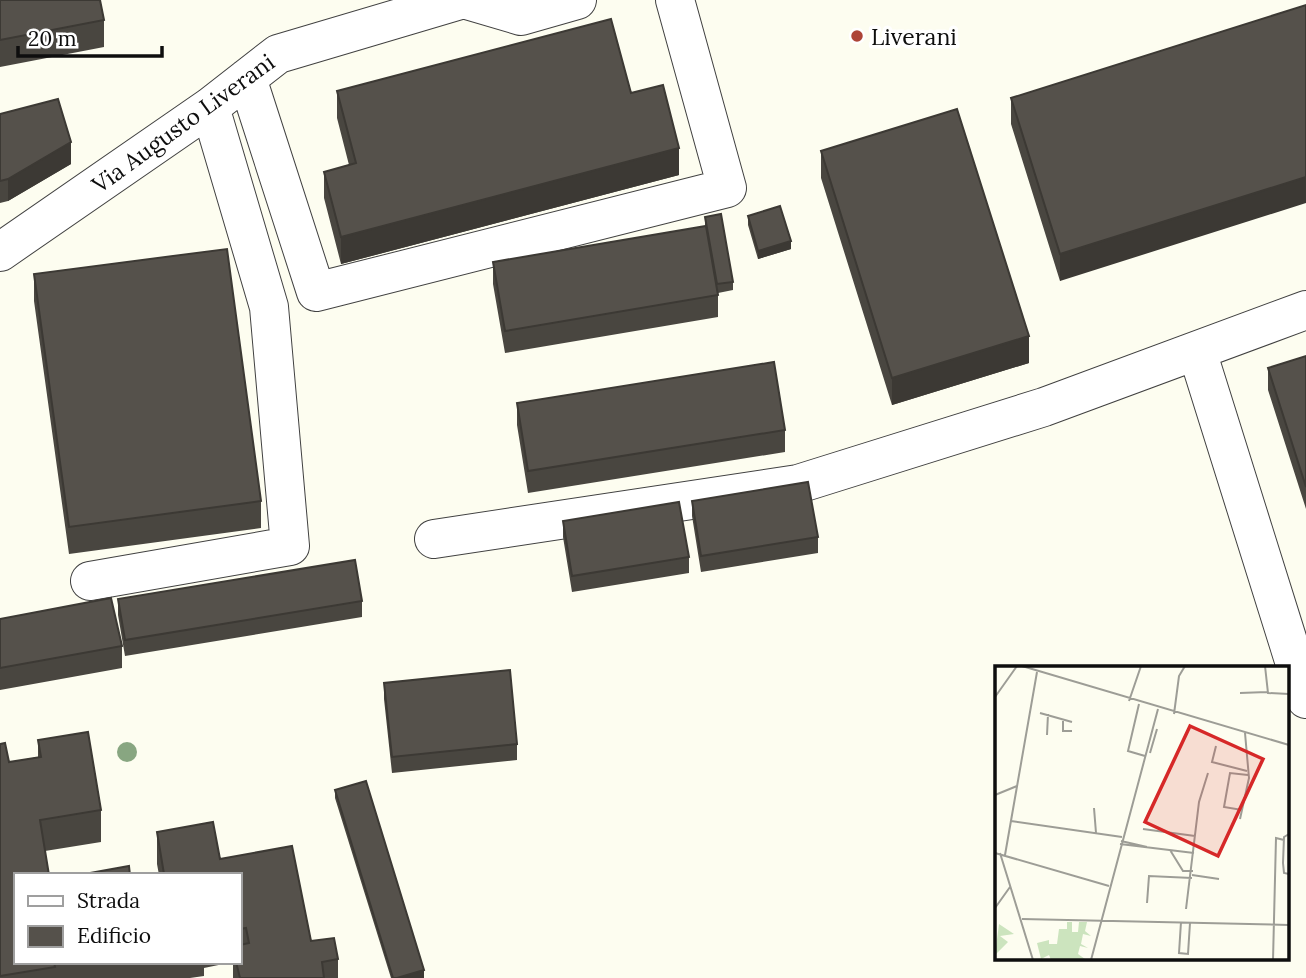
<svg xmlns="http://www.w3.org/2000/svg" width="1306" height="978" viewBox="0 0 1306 978" font-family="Lora,serif">
<style>
.lines{fill:none;stroke-linecap:round;stroke-linejoin:round}
.minor-casing{stroke:#414141;stroke-width:40}
.minor{stroke:#fff;stroke-width:38}
.tree{fill:#88a681}
.wall{fill:#494640}
.shaded-wall{fill:#3c3934}
.building{fill:#55514b;stroke:#3c3934;stroke-width:2}
.poi-dot{fill:#ad4437;stroke:#fff;stroke-width:2.5}
.labels{text-anchor:middle;dominant-baseline:central;stroke-width:7;stroke-linejoin:round;paint-order:stroke}
.poi-label{font-size:23px;fill:#0e0e0e;stroke:#fff;text-anchor:start}
.street-label{font-size:23px;fill:#0e0e0e;stroke:#fff}
.inset-road{fill:none;stroke:#9d9d96;stroke-width:2}
.view{fill:#d62828;fill-opacity:0.15;stroke:#d62828;stroke-width:3.5}
.inset-edge{fill:none;stroke:#0e0e0e;stroke-width:3.5}
</style>
<rect width="100%" height="100%" fill="#fdfdf0"/>
<g class="lines">
<g class="minor-casing">
<path id="minor" d="M 467,0 L 521,16 L 577,0
M 247,78 L 316,292 L 727,188 L 675,0
M 0,252 L 210,107 L 278,54 L 460,0
M 1197,351 L 1306,699
M 434,539 L 798,484 L 1044,407 L 1306,310
M 90,581 L 290,546 L 269,307 L 210,107"/>
</g>
<use href="#minor" class="minor"/>
</g>
<circle class="tree" cx="127" cy="752" r="10"/>
<path class="wall" d="M 0,0 L 104,20 L 104,47 L 0,67 Z
M 1306,5 L 1060,281 L 1011,124 L 1011,98 Z
M 337,91 L 631,93 L 679,175 L 341,264 L 324,198 L 324,172 L 349,165 L 337,118 Z
M 0,114 L 71,164 L 8,201 L 0,203 Z
M 821,151 L 1029,363 L 892,405 L 821,178 Z
M 748,216 L 791,249 L 758,259 L 748,225 Z
M 705,217 L 733,282 L 733,290 L 718,293 L 718,317 L 505,353 L 493,284 L 493,262 L 705,227 Z
M 34,274 L 261,501 L 261,528 L 69,554 L 34,301 Z
M 1306,356 L 1306,509 L 1268,390 L 1268,368 Z
M 517,403 L 785,430 L 785,452 L 528,493 L 517,425 Z
M 692,501 L 818,537 L 818,553 L 701,572 L 692,516 Z
M 563,521 L 689,557 L 689,573 L 572,592 L 563,537 Z
M 118,599 L 362,601 L 362,617 L 125,656 L 118,615 Z
M 0,619 L 122,646 L 122,668 L 0,690 Z
M 384,683 L 517,744 L 517,760 L 392,773 L 384,699 Z
M 88,732 L 101,810 L 101,842 L 45,851 L 49,875 L 16,875 L 16,962 L 240,962 L 240,875 L 159,875 L 157,864 L 157,832 L 213,822 L 220,859 L 292,846 L 311,941 L 334,938 L 338,959 L 338,978 L 233,978 L 233,962 L 204,968 L 204,976 L 190,978 L 0,978 L 0,744 L 5,743 L 9,762 L 38,757 L 38,740 Z
M 335,790 L 424,970 L 424,978 L 391,978 L 335,798 Z"/>
<path class="shaded-wall" d="M 71,142 L 71,164 L 8,201 L 8,179 Z
M 679,148 L 679,175 L 341,264 L 341,237 Z
M 1306,177 L 1306,203 L 1060,281 L 1060,254 Z
M 791,241 L 791,249 L 758,259 L 758,251 Z
M 1029,336 L 1029,363 L 892,405 L 892,378 Z
M 424,970 L 424,978 L 397,978 Z"/>
<path class="building" d="M 0,0 L 100,0 L 104,20 L 0,40 Z
M 1306,5 L 1306,177 L 1060,254 L 1011,98 Z
M 611,19 L 631,93 L 663,85 L 679,148 L 341,237 L 324,172 L 356,163 L 337,91 Z
M 58,99 L 71,142 L 8,179 L 0,181 L 0,114 Z
M 957,109 L 1029,336 L 892,378 L 821,151 Z
M 780,206 L 791,241 L 758,251 L 748,216 Z
M 721,214 L 733,282 L 717,284 L 705,217 Z
M 706,226 L 718,295 L 505,331 L 493,262 Z
M 227,249 L 261,501 L 69,527 L 34,274 Z
M 1306,356 L 1306,487 L 1268,368 Z
M 774,362 L 785,430 L 528,471 L 517,403 Z
M 808,482 L 818,537 L 701,556 L 692,501 Z
M 679,502 L 689,557 L 572,576 L 563,521 Z
M 355,560 L 362,601 L 125,640 L 118,599 Z
M 111,598 L 122,646 L 0,668 L 0,619 Z
M 510,670 L 517,744 L 392,757 L 384,683 Z
M 88,732 L 101,810 L 40,820 L 49,875 L 16,875 L 16,962 L 54,962 L 55,967 L 0,976 L 0,744 L 5,743 L 9,762 L 41,757 L 38,740 Z
M 366,781 L 424,970 L 397,978 L 393,978 L 335,790 Z
M 213,822 L 220,859 L 292,846 L 311,941 L 334,938 L 338,959 L 322,962 L 324,978 L 240,978 L 236,962 L 240,962 L 240,945 L 249,943 L 246,928 L 240,929 L 240,875 L 161,875 L 164,874 L 157,832 Z
M 129,866 L 130,875 L 79,875 Z"/>
<circle class="poi-dot" cx="857" cy="36" r="7"/>
<g class="labels">
<g class="poi-label">
<text x="871" y="36">Liverani</text>
</g>
<g class="street-label">
<text transform="translate(183 123) rotate(-36)">Via Augusto Liverani</text>
</g>
</g>
<g transform="translate(995 666)">
<rect width="294" height="294" fill="#fdfdf0"/>
<path d="M 72,256 L 77,256 L 77,266 L 83,266 L 84,256 L 92,256 L 90,265 L 96,270 L 88,268 L 86,278 L 93,282 L 85,280 L 83,288 L 90,293 L 56,294 L 54,289 L 46,293 L 42,277 L 54,274 L 54,278 L 62,278 L 64,263 L 72,263 ZM 4,258 L 19,268 L 5,270 L 13,276 L 0,289 Z" fill="#cce4be"/>
<path class="inset-road" d="M 27,0 L 294,79M 270,0 L 273,27 L 294,28M 245,27 L 272,26M 0,31 L 22,0M 134,35 L 146,0M 144,38 L 133,85 L 150,90M 45,47 L 77,56M 179,48 L 184,10 L 190,0M 68,53 L 68,65 L 77,65M 52,69 L 53,48M 221,80 L 217,96 L 252,105M 155,87 L 162,63M 0,129 L 22,120M 99,142 L 101,167M 247,144 L 229,141 L 235,107 L 253,109M 245,153 L 254,112 L 250,67M 16,155 L 127,171M 148,163 L 200,170M 294,168 L 289,171 L 288,197 L 289,207 L 294,208M 126,175 L 152,181M 125,178 L 199,187M 175,184 L 188,205 L 198,205M 0,187 L 114,220M 5,187 L 38,294M 10,189 L 42,6M 197,209 L 224,213M 152,237 L 154,210 L 197,212M 0,242 L 15,221M 191,243 L 204,136 L 213,107M 27,253 L 294,259M 186,256 L 184,287 L 193,288 L 195,257M 96,294 L 163,43M 278,294 L 281,172 L 289,174"/>
<path class="view" d="M 195,60 L 268,93 L 223,190 L 150,156 Z"/>
<rect width="294" height="294" class="inset-edge"/>
</g>
<rect x="14" y="873" width="228" height="91" fill="#ffffff" stroke="#9f9f9f" stroke-width="2"/>
<rect x="28" y="896" width="35" height="10" fill="#ffffff" stroke="#9f9f9f" stroke-width="2"/>
<text x="77" y="908" font-size="21" fill="#0e0e0e">Strada</text>
<rect x="28" y="926" width="35" height="21" fill="#55514b" stroke="#9f9f9f" stroke-width="2"/>
<text x="77" y="943" font-size="21" fill="#0e0e0e">Edificio</text>
<path d="M18 46v10h144v-10" fill="none" stroke="#0e0e0e" stroke-width="3.5"/>
<text x="28" y="46" font-size="21" fill="#0e0e0e" stroke="#ffffff" stroke-width="5" paint-order="stroke">20 m</text>
</svg>
